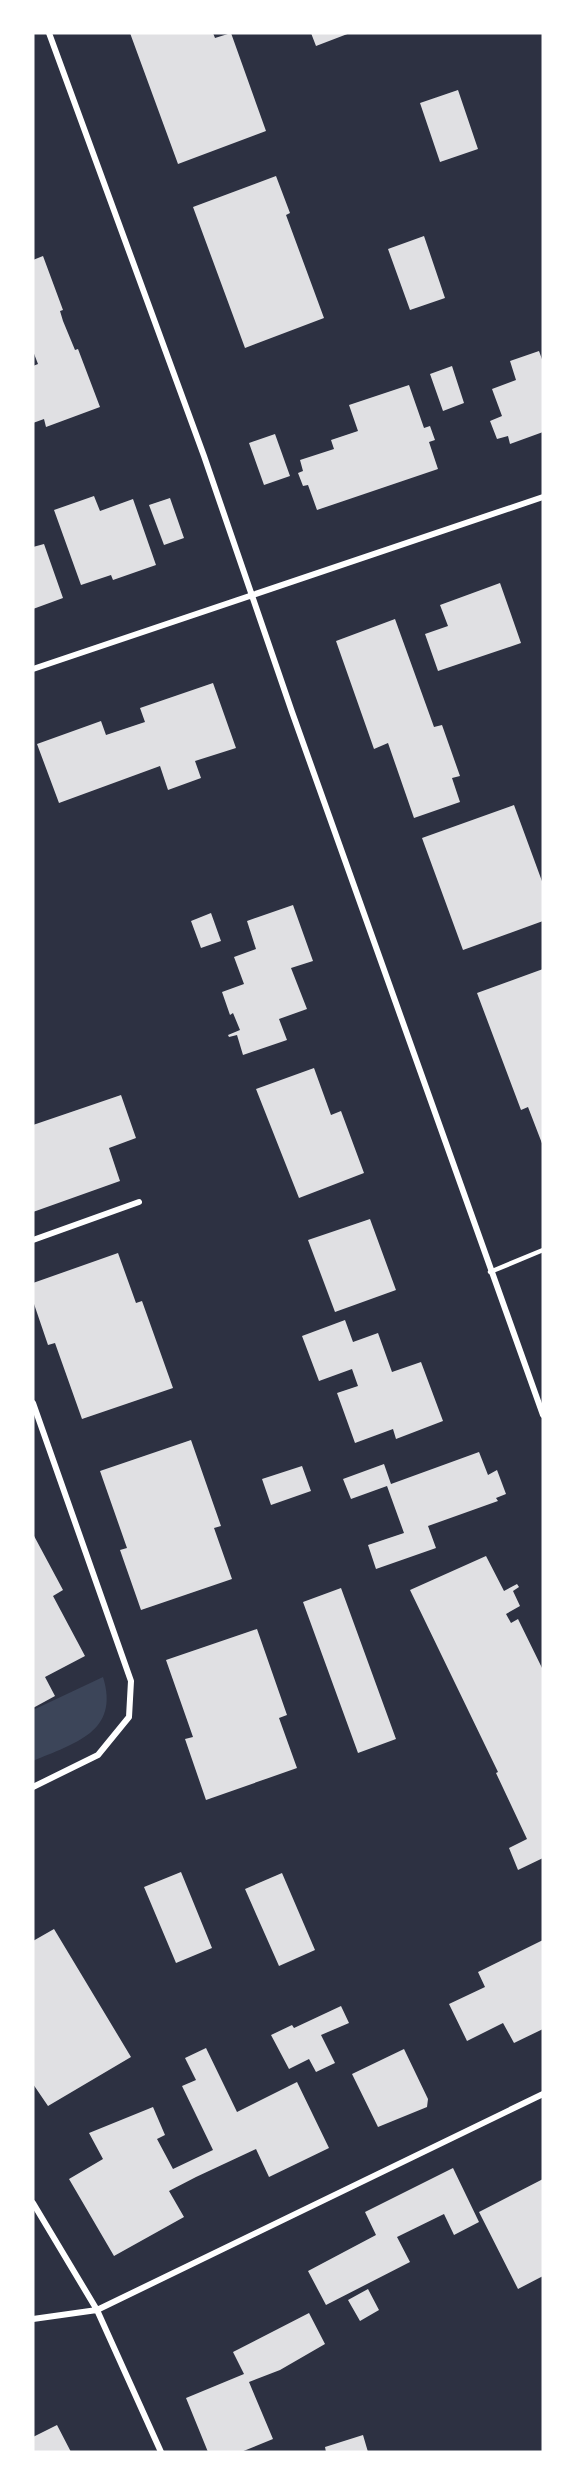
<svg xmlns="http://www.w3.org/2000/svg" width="576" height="2485" viewBox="0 0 576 2485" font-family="Overpass,sans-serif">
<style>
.green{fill:#3c4559}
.building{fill:#e0e0e3}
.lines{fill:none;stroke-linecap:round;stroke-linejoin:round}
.service{stroke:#fff;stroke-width:4.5}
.minor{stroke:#fff;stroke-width:6}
</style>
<rect width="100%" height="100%" fill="#2d3142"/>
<path class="green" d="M 103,1677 C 120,1732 75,1743 33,1761 L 33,1710 Z"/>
<path class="building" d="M 130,33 L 213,33 L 215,38 L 231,33 L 266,131 L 178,164 Z
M 311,33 L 350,33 L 316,46 Z
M 458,90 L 478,149 L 440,162 L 420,103 Z
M 276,176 L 290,213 L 286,215 L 324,318 L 245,348 L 193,207 Z
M 424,236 L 445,298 L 410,310 L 388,249 Z
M 43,256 L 63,310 L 60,311 L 63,321 L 75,350 L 78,349 L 100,407 L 46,427 L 44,419 L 33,423 L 33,366 L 38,364 L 33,351 L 33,260 Z
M 539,351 L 543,362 L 543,432 L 510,444 L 508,436 L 497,439 L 490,421 L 502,416 L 492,389 L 516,380 L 510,361 Z
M 452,366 L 464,403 L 443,411 L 430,374 Z
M 409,385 L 424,428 L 430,426 L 435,440 L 429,442 L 438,469 L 317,510 L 308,485 L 303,486 L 298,473 L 303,471 L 300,460 L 334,449 L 331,440 L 358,431 L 349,405 Z
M 275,434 L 290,476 L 264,485 L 249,443 Z
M 94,496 L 100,511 L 133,499 L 156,565 L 113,580 L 111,575 L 81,585 L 54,510 Z
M 170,498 L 184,538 L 164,545 L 149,505 Z
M 44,544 L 63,598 L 33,609 L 33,547 Z
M 500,583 L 521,643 L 438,671 L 425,634 L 448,626 L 440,605 Z
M 395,619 L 434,727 L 442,725 L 460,776 L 452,778 L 460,802 L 414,818 L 388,743 L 374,749 L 336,641 Z
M 213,683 L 236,748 L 195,761 L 201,778 L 168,790 L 160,766 L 59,803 L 37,744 L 101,721 L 106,735 L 145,722 L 140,708 Z
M 514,805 L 543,884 L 543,921 L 463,950 L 422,838 Z
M 293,905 L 313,961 L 291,968 L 307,1009 L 279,1019 L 287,1040 L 243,1055 L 237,1035 L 229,1037 L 228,1035 L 240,1030 L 233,1013 L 230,1015 L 222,992 L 244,984 L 234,957 L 256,949 L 247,921 Z
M 211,913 L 221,941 L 201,948 L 191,921 Z
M 543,969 L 543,1146 L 528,1107 L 521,1110 L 477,993 Z
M 314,1068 L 331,1115 L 341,1111 L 364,1173 L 299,1198 L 256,1089 Z
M 121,1095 L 136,1138 L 109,1148 L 120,1181 L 33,1212 L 33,1125 Z
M 370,1219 L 396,1290 L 335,1312 L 308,1240 Z
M 118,1253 L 136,1303 L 142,1301 L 173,1388 L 82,1419 L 55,1343 L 48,1345 L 33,1301 L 33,1283 Z
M 345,1320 L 353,1342 L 378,1333 L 392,1372 L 421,1362 L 443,1421 L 396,1439 L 393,1429 L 355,1443 L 337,1393 L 358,1386 L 352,1369 L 319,1381 L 302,1336 Z
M 191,1440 L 221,1526 L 214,1528 L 232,1579 L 141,1610 L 120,1550 L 127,1548 L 100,1471 Z
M 479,1452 L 488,1475 L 497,1470 L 506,1494 L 496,1498 L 498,1501 L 428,1526 L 436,1548 L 376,1569 L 368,1545 L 404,1533 L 387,1486 L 351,1499 L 343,1479 L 384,1464 L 391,1484 Z
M 302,1466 L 311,1491 L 271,1505 L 262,1479 Z
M 33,1534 L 63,1590 L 53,1596 L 85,1656 L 45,1677 L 55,1696 L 33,1708 Z
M 486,1556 L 504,1591 L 517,1584 L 519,1587 L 513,1591 L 520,1606 L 506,1614 L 511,1623 L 518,1619 L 543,1670 L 543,1858 L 518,1870 L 509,1848 L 527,1839 L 496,1773 L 498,1772 L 410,1590 Z
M 341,1588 L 396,1739 L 358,1753 L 303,1602 Z
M 257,1629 L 287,1715 L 279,1718 L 297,1768 L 206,1800 L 185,1739 L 193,1737 L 166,1660 Z
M 181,1872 L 212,1948 L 176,1963 L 144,1887 Z
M 282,1873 L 315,1950 L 279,1966 L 245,1889 Z
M 54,1929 L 131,2057 L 48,2106 L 33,2084 L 33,1941 Z
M 543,1940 L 543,2029 L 514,2043 L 503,2023 L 467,2041 L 449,2004 L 485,1987 L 478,1972 Z
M 341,2006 L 349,2023 L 321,2035 L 335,2063 L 316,2072 L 309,2059 L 289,2069 L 271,2035 L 292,2025 L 294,2028 Z
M 206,2048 L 237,2112 L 297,2082 L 329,2148 L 269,2177 L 256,2149 L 196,2177 L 169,2191 L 184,2217 L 114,2256 L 69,2179 L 103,2159 L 89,2133 L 153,2107 L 165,2135 L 157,2139 L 173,2169 L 213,2150 L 182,2086 L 196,2080 L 185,2058 Z
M 404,2049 L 428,2099 L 427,2107 L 378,2127 L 352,2074 Z
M 453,2168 L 479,2222 L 454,2235 L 444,2214 L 397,2237 L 410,2262 L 326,2305 L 308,2271 L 376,2235 L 365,2212 Z
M 543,2179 L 543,2276 L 518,2289 L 479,2212 Z
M 368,2289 L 379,2310 L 360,2321 L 348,2300 Z
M 309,2313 L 325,2344 L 280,2370 L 249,2382 L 273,2439 L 241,2452 L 208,2452 L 186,2398 L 244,2374 L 233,2352 Z
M 57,2425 L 71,2452 L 33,2452 L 33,2437 Z
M 363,2435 L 368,2452 L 326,2452 L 325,2447 Z"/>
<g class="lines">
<path class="service" d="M 490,1272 L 543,1250"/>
<path class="minor" d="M 49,33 L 204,456 L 292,712 L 543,1415
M 33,669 L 543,497
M 33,1240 L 139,1202
M 33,1403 L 131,1681 L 129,1717 L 98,1755 L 33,1787
M 33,2203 L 97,2310 L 161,2452
M 33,2319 L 97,2310 L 543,2094"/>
</g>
<rect width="576" height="2485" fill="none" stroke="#ffffff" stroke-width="69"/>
</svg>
